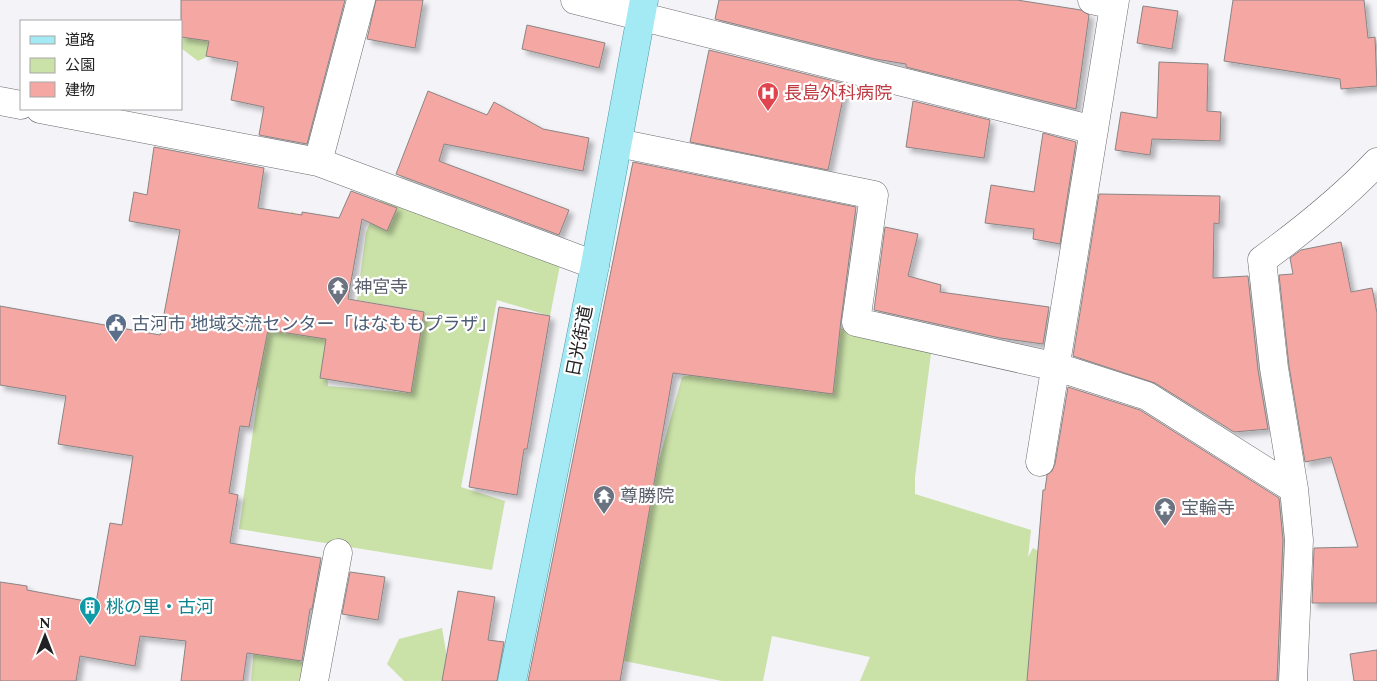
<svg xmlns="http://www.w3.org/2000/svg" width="1377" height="681" viewBox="0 0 1377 681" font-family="Spectral,'Noto Sans JP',serif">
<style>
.green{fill:#cae1a8}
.building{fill:#f5a8a3;stroke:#8a8484;filter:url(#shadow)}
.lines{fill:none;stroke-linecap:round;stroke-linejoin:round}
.minor-casing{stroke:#6b6b6f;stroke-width:29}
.major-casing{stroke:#4e9ba6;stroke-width:29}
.minor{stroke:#fff;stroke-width:28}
.major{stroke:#a3eaf4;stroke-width:28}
.labels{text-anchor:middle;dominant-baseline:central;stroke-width:4.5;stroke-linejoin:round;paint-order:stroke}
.health-label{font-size:18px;fill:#be3a42;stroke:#fff;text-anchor:start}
.worship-label{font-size:18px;fill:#5b616d;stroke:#fff;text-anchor:start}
.service-label{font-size:18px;fill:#4e5e75;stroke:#fff;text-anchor:start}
.street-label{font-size:18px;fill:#222224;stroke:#fff}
.culture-label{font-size:18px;fill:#0d838f;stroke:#fff;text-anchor:start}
</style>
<defs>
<filter id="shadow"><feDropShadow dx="4.5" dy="4.5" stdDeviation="2.5" flood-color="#0004"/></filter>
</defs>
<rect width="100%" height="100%" fill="#f3f3f8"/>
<path class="green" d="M 181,25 L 205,34 L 215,53 L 198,61 L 181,48 Z
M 383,194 L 561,260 L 550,316 L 497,300 L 461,487 L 505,501 L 492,570 L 239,529 L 259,389 L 256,388 L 292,211 L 300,223 L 290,327 L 326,339 L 328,386 L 411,393 L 424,312 L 357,300 L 366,232 Z
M 819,324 L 932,346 L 915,477 L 915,494 L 1031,530 L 1028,557 L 1033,548 L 1091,580 L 1103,681 L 860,681 L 870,657 L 772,636 L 763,681 L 722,681 L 605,657 L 682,377 L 697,373 Z
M 442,628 L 451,681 L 404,681 L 387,664 L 399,639 Z
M 255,637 L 311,667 L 306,681 L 251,681 Z"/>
<path class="building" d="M 181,0 L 345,0 L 307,144 L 259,135 L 264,107 L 231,100 L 238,62 L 206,56 L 209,41 L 181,37 Z
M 376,0 L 423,0 L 415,48 L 367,39 Z
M 719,0 L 1017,0 L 1081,10 L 1089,15 L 1076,109 L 906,67 L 906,64 L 875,59 L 715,19 Z
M 1233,0 L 1364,0 L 1368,38 L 1375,37 L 1377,86 L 1341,89 L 1340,79 L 1224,61 Z
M 1143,6 L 1178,11 L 1172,49 L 1137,43 Z
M 527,25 L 605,43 L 599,68 L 522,49 Z
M 709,50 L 846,84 L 828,170 L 690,142 Z
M 1159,62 L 1208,64 L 1207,111 L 1221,112 L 1220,141 L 1152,139 L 1150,155 L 1115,150 L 1121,112 L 1157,118 Z
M 428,91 L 487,115 L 494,102 L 543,129 L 589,138 L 583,171 L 444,144 L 439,161 L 569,210 L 559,235 L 396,174 Z
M 913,101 L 990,120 L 984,158 L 906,147 Z
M 1043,133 L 1076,142 L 1060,244 L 1033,239 L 1034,229 L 985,223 L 991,185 L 1034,192 Z
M 154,147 L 264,168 L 258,208 L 302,215 L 302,212 L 339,218 L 351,191 L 397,208 L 387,231 L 362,219 L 348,299 L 424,312 L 411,393 L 320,378 L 326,339 L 268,330 L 249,427 L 240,426 L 229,493 L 238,495 L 230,543 L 321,558 L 312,609 L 310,609 L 302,661 L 247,653 L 243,681 L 181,681 L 186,641 L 140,636 L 135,666 L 80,656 L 76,681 L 0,681 L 0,582 L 27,586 L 27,590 L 96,603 L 110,523 L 122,525 L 133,456 L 58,444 L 66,396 L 0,385 L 0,306 L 160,335 L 180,230 L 129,221 L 134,192 L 147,195 Z
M 633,162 L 856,207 L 841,320 L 833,394 L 673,373 L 620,681 L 528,681 Z
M 1099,194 L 1220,196 L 1219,224 L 1214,223 L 1213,278 L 1248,276 L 1258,370 L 1268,429 L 1234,432 L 1155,383 L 1073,356 Z
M 885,227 L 918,234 L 908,276 L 941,285 L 940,292 L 1049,307 L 1043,344 L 1000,338 L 874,310 Z
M 1341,242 L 1351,292 L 1372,288 L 1377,313 L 1377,603 L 1312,603 L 1314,548 L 1358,547 L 1331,457 L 1305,462 L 1289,366 L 1279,275 L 1293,274 L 1290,258 L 1301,250 Z
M 499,307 L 550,316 L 527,449 L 524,449 L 517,495 L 469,487 Z
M 1068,387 L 1140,410 L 1279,498 L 1283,540 L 1277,681 L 1027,681 L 1043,490 L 1045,490 L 1047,475 L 1052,471 L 1055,464 Z
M 350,572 L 385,577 L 378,620 L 342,614 Z
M 458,591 L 495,597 L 488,640 L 504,642 L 497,681 L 442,681 Z
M 1377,650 L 1377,681 L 1354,681 L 1350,654 Z"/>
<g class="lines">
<g class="minor-casing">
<path id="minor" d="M 575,0 L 1094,130
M 1092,0 L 1114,5
M 0,101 L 21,105
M 40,109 L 318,162 L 595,265
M 618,143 L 874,195 L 856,322 L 1057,367 L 1147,396 L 1294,489 L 1299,540 L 1293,681
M 318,162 L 361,0
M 1040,462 L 1115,0
M 1294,489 L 1274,368 L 1262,260 C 1303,230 1342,199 1377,162
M 314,681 L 338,553"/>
</g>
<g class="major-casing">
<path id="major" d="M 512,681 L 595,265 L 644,0"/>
</g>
<use href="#minor" class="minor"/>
<use href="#major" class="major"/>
</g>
<defs>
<g id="hospital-pin" transform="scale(1.125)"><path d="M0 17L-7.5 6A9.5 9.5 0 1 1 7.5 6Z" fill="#e0444e" stroke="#fff"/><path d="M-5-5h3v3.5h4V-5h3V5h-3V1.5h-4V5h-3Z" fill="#fff"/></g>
<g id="temple-pin" transform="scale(1.125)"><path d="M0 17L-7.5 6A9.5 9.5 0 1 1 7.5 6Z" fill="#6b7280" stroke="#fff"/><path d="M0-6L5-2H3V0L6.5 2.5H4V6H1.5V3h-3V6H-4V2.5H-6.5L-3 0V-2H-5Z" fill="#fff"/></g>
<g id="civic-pin" transform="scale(1.125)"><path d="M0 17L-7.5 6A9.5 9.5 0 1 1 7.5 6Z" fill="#5c6f8a" stroke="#fff"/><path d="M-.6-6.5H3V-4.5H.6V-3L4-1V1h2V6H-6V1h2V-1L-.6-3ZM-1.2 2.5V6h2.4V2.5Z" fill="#fff"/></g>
<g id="building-pin" transform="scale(1.125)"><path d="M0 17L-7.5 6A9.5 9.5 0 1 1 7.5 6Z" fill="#0f9aa8" stroke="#fff"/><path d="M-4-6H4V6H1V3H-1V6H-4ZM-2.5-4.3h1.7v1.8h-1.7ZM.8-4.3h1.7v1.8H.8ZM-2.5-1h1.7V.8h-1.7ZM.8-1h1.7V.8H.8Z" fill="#fff"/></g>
</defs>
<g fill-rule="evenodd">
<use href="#hospital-pin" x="768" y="93"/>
<use href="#temple-pin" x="338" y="287"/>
<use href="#civic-pin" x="116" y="324"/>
<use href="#temple-pin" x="604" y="496"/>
<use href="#temple-pin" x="1165" y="508"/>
<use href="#building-pin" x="90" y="607"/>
</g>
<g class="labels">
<g class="health-label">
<text x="784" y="93">長島外科病院</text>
</g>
<g class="worship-label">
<text x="354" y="287">神宮寺</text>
<text x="620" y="496">尊勝院</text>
<text x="1181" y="508">宝輪寺</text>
</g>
<g class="service-label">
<text x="132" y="324">古河市 地域交流センター「はなももプラザ」</text>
</g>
<g class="street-label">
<text transform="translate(580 341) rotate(-79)">日光街道</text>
</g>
<g class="culture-label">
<text x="106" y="607">桃の里・古河</text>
</g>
</g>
<rect x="20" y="20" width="162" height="90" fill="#ffffff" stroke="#a7a7a7"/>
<rect x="30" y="36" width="25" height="8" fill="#a3eaf4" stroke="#a7a7a7"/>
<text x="65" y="45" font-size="15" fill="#222224">道路</text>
<rect x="30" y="58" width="25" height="15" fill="#cae1a8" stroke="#a7a7a7"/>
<text x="65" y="70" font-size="15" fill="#222224">公園</text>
<rect x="30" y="82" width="25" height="15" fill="#f5a8a3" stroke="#a7a7a7"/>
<text x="65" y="95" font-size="15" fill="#222224">建物</text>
<g transform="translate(45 636)" stroke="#ffffff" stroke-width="4" paint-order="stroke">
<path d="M0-4L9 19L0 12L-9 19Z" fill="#222224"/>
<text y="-8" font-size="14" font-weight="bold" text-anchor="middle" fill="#222224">N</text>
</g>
</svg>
